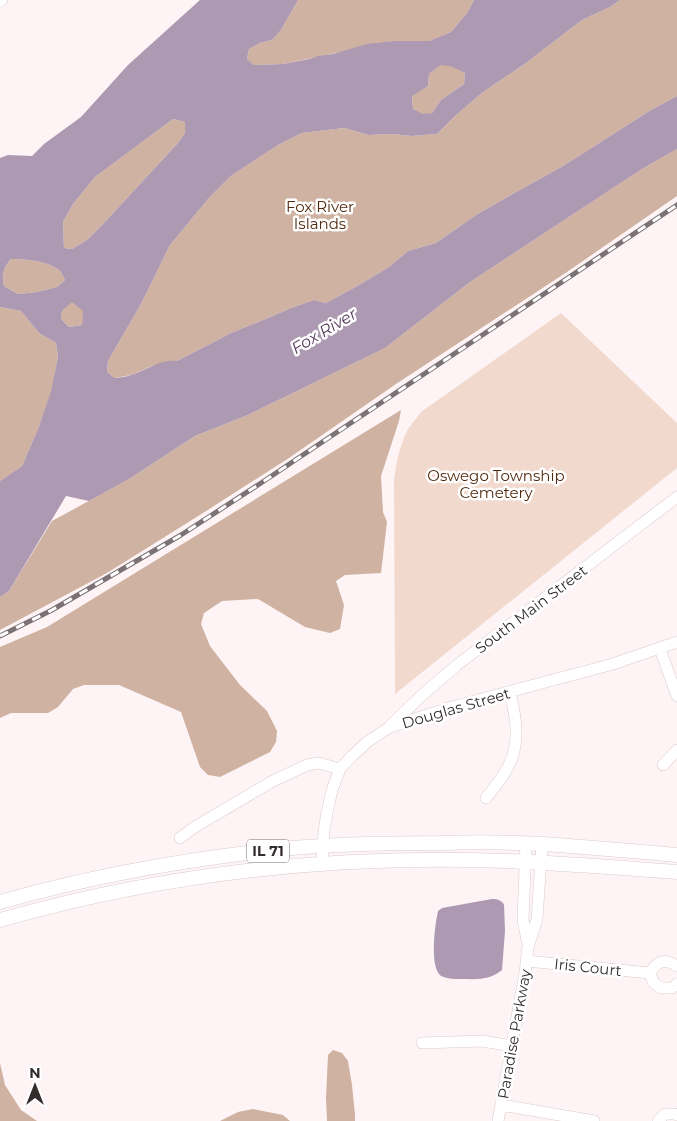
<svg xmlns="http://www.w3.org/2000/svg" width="677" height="1121" viewBox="0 0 677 1121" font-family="Montserrat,sans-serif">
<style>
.green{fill:#f1dacd}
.forest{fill:#cfb2a1}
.water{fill:#ad99b1;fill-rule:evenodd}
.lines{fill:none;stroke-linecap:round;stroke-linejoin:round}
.minor-casing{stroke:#dacacd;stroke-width:12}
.major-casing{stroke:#dacacd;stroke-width:15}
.minor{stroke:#fff;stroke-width:11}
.major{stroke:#fff;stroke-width:14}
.rail-casing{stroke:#7a7274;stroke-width:5}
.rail{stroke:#fff;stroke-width:3;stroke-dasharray:9;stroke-linecap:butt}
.labels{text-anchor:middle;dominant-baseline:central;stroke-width:5;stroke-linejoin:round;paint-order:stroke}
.shield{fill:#fff;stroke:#706b6c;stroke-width:1}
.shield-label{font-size:14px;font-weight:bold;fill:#322c2d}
.park-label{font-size:15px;fill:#522a0e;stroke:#fff}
.street-label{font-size:15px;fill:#322c2d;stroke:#fff}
.water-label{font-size:16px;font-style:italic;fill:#53365a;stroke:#fff}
</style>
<rect width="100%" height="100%" fill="#fef4f6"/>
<path class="green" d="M 561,313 L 677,423 L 677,468 L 395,694 L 394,480 C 396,462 400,445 408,429 C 412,423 417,418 421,412 Z"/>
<path class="forest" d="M 298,0 L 474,0 L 467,13 L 451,32 L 429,41 L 394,41 L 283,64 L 254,65 L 247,59 L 249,49 L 260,43 L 272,40 L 281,30 Z
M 620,0 L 677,0 L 677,96 L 651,110 L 563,166 L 509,196 L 476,215 L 436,243 L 408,251 L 389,267 L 359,285 L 326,303 L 314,300 L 291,308 L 268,318 L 231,333 L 177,361 L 152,366 L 131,375 L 115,378 L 107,372 L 108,361 L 141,304 L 170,245 L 208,199 L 231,176 L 278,145 L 302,133 L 344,128 L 369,135 L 392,134 L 411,136 L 437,134 L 455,116 L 483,92 L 526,63 L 582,20 L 610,7 Z
M 441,65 L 450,65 L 465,73 L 464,84 L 441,100 L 432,113 L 423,115 L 413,109 L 412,95 L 428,86 L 429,74 Z
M 173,119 L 185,122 L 185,133 L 178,143 L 103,224 L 87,240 L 72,249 L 64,248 L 63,222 L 73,204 L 95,177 Z
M 677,149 L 677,196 L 567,272 L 396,384 L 289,458 L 203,513 L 107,573 L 0,630 L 0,597 L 9,591 L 52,521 L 129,479 L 195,436 L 248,415 L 385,348 L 470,282 L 642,169 Z
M 11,259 C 25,259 48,261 59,270 C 62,272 63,277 65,280 L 57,287 L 37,292 L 18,294 L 4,286 C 2,273 3,270 11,259 Z
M 72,301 L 84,311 L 82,325 L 69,327 L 61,319 L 62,311 Z
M 0,307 L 21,311 L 39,333 L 56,343 L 58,357 L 51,392 L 38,429 L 22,466 L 0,481 Z
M 401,410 L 399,421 L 381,476 L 383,512 L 387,522 L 381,573 L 345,575 L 336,581 L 344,605 L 340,629 L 330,633 L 305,627 L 258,599 L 222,601 L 204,613 L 201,624 L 210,646 L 240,685 L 267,711 L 277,731 L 276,742 L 270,752 L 220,777 L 208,775 L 200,767 L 181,712 L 119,685 L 84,685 L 73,689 L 58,707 L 48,713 L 11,713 L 0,718 L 0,647 L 47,627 Z
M 333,1050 L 342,1053 L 348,1061 L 352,1085 L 355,1115 L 355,1121 L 327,1121 L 326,1098 L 328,1055 Z
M 0,1063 L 5,1085 L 21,1110 L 37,1121 L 0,1121 Z
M 253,1109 L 283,1115 L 290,1121 L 220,1121 L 238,1112 Z"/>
<path class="water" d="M 200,0 L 298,0 L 281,30 L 272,40 L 260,43 L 249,49 L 247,59 L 254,65 L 283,64 L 309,59 L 318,56 L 333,54 L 367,44 L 394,41 L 429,41 L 451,32 L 467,13 L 474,0 L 620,0 L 610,7 L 582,20 L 526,63 L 483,92 L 455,116 L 437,134 L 411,136 L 392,134 L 369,135 L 344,128 L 302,133 L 278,145 L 231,176 L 208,199 L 170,245 L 141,304 L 108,361 L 107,372 L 115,378 C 120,377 126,377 131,375 C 147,370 160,359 177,361 L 231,333 L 268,318 L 291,308 L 314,300 L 326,303 L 359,285 L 389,267 L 408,251 L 436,243 L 476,215 L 509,196 L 563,166 L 651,110 L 677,96 L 677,149 L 642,169 L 470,282 L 385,348 L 248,415 L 195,436 L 129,479 L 89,501 L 66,496 L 9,591 L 0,597 L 0,481 L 22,466 L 38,429 L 51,391 L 58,357 L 56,343 L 39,333 L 21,311 L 0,307 L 0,158 L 8,155 L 32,156 L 44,144 L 81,117 L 128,65 ZM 441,65 L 450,66 L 465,73 L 464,84 L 441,100 L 432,113 L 423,114 L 413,109 L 412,96 L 428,86 L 429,74 ZM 173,119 L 185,122 L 185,133 L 178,143 L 103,224 L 87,240 L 72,249 L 64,248 L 63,222 L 73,204 L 95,177 ZM 11,259 C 25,259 48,261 59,270 C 62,272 63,277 65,280 L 57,287 L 37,292 L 18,294 L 4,286 C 2,273 3,269 11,259 ZM 72,302 L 83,311 L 82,325 L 69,327 L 61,319 L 62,311 Z
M 492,899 C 497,899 502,900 504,905 L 505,931 L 502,970 C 493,978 479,980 468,979 C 460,979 449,980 441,976 C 429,967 435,925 438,911 L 442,908 Z"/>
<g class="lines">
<g class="minor-casing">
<path id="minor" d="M 0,1 L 2,0
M 660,649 L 677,696
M 391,725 L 421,696 L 457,665 L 677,497
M 663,765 L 677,750
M 486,798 C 497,784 510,769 514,751 C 519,732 514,710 510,692
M 180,838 L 193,828 L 273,781 L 307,765 L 319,763 L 340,769
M 526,843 L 523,920 L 528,945
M 322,864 L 324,831 L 327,813 L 332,790 L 340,769 L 352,756 L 367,742 L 390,727 L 452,707 L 613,664 L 677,642
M 527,961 L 650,973
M 650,973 L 653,982 L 661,988 L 672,988 L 677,984
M 650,973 C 657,961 664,958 677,966
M 422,1043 L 482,1041 L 512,1046
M 501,1105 L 594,1121
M 498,1121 L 525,973 L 528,947 L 537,919 L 542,844
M 658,1121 L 665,1114 L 675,1114 L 677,1115"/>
</g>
<g class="major-casing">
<path id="major" d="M 0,902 C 92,876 187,859 282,849 C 334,844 387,843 440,843 C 474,842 508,842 542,844 C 587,847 632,851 677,855
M 0,920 C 152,877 312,857 470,860 C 539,861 608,867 677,872"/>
</g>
<use href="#minor" class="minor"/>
<use href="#major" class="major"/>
<g class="rail-casing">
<path id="rail" d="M 0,636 L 52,610 L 181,535 L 258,485 L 677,205"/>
</g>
<use href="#rail" class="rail"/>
</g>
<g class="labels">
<rect class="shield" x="247" y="839.5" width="42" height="23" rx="4"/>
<g class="shield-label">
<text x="268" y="851">IL 71</text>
</g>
<g class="park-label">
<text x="320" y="206">Fox River<tspan x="320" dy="17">Islands</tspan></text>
<text x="496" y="475">Oswego Township<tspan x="496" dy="17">Cemetery</tspan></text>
</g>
<g class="street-label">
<text transform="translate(531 609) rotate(-37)">South Main Street</text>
<text transform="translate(456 708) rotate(-16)">Douglas Street</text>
<text transform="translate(588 967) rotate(6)">Iris Court</text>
<text transform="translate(514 1034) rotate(-80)">Paradise Parkway</text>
</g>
<g class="water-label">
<text transform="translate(324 331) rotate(-31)">Fox River</text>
</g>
</g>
<g transform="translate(35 1086)" stroke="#ffffff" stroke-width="4" paint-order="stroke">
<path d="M0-4L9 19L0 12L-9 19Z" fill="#322c2d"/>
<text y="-8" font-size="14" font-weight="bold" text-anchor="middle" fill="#322c2d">N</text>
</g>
</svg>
